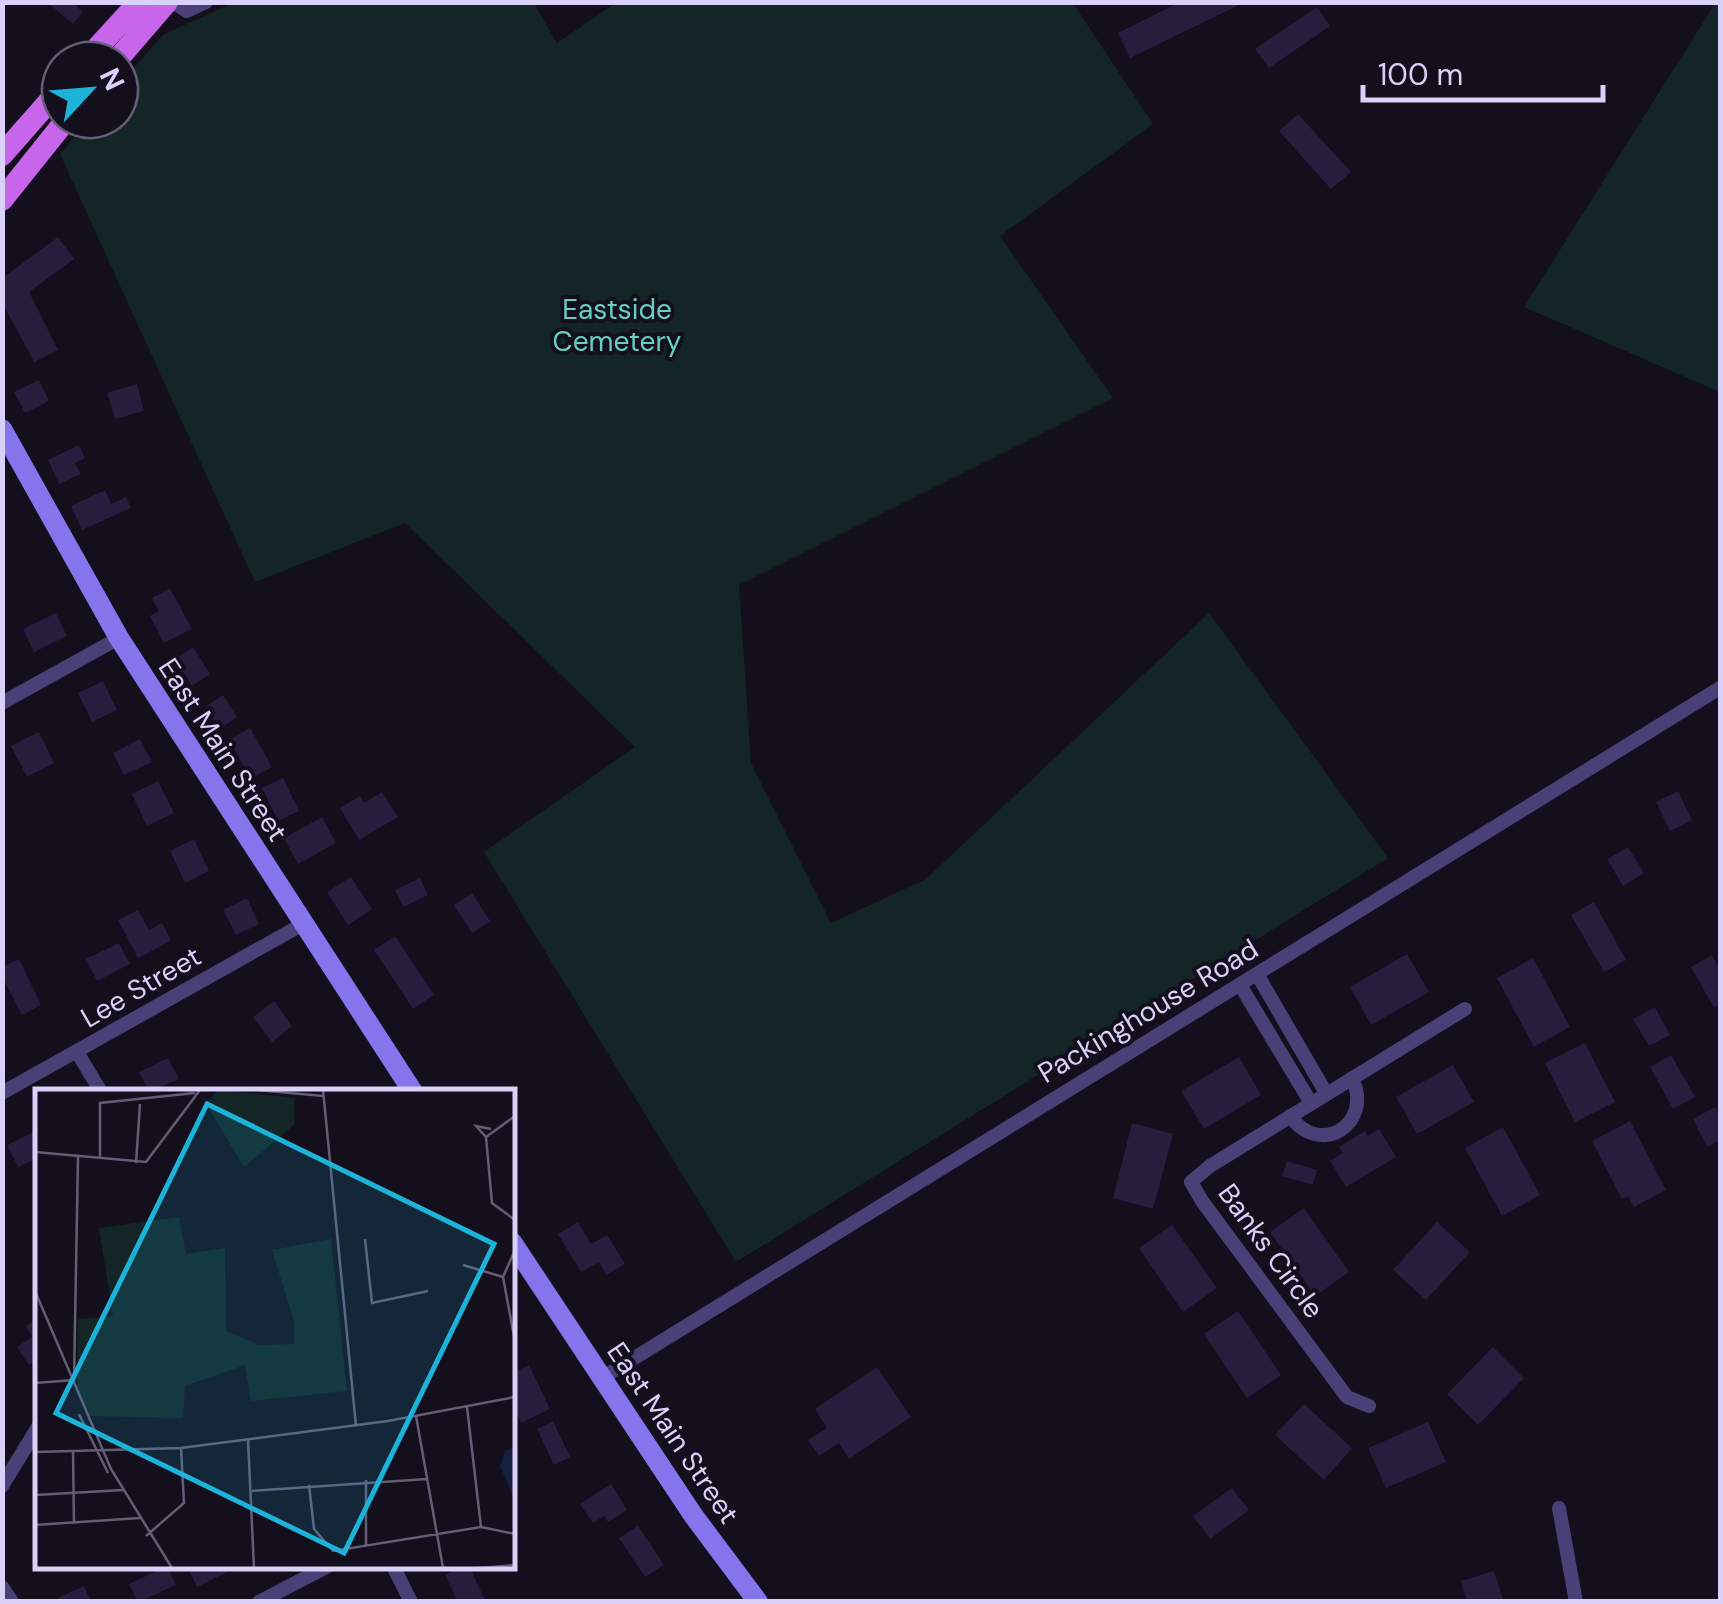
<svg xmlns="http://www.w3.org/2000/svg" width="1723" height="1604" viewBox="0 0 1723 1604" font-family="'DM Sans',sans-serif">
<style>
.green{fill:#132527}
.building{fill:#271d3c}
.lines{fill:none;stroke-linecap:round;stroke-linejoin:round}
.minor{stroke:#484076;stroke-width:14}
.secondary{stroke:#8475ed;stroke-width:20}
.primary{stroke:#c766eb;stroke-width:22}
.labels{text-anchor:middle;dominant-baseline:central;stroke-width:8;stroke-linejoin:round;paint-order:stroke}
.park-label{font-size:28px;fill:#67cfc0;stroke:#130f1d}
.street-label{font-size:28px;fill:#dad1f9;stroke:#130f1d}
.inset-road{fill:none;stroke:#635d75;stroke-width:2.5}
.view{fill:#1db3d9;fill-opacity:0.15;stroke:#1db3d9;stroke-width:5}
.inset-edge{fill:none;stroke:#dad1f9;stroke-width:5}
</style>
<rect width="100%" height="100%" fill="#130f1d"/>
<path class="green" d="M 234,2 L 534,3 L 557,43 L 616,3 L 1073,3 L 1153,124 L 1000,236 L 1113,398 L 739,585 L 751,763 L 831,923 L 926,879 L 1209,613 L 1388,858 L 736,1262 L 484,852 L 635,747 L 405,523 L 255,582 L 60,154 L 89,120 L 120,120 L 120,84 L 163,35 Z
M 1716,2 L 1720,3 L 1720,392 L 1524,307 Z"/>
<path class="building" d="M 47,2 L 72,2 L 83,12 L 73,24 Z
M 1180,2 L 1235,2 L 1237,6 L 1130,58 L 1118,33 Z
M 1317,7 L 1330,26 L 1269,68 L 1255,49 Z
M 1298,114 L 1351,172 L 1331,189 L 1279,131 Z
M 58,237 L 74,259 L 29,292 L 58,350 L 34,362 L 2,302 L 4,277 Z
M 39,380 L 49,401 L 25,413 L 14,392 Z
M 137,384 L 144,411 L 115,419 L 107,393 Z
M 79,445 L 85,458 L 75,463 L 81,474 L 59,484 L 48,460 Z
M 105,490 L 111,504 L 126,497 L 131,508 L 82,530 L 71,506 Z
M 170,588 L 192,629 L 164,643 L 150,616 L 159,611 L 152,598 Z
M 56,613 L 67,636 L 34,652 L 23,629 Z
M 193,647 L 210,674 L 192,686 L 175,659 Z
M 103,681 L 117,710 L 92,722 L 78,693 Z
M 223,695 L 237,717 L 220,729 L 205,707 Z
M 250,728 L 272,767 L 251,779 L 229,740 Z
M 39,732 L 54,763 L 27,777 L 11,746 Z
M 140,739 L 152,762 L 124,775 L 113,753 Z
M 283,778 L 299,811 L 278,821 L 262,788 Z
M 158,781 L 174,813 L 147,826 L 132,794 Z
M 1678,791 L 1692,820 L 1670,831 L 1656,802 Z
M 382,792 L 398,817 L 359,840 L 340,808 L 360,796 L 364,803 Z
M 322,817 L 336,843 L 298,864 L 284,838 Z
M 194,839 L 209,871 L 185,883 L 170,851 Z
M 1628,847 L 1644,873 L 1623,886 L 1607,859 Z
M 351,877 L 372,909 L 348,925 L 327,892 Z
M 420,878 L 428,895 L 403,907 L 395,890 Z
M 472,893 L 490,921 L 472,933 L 454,905 Z
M 247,898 L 259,924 L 236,935 L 223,910 Z
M 1594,902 L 1626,960 L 1604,972 L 1571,915 Z
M 138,910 L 149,930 L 162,923 L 171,941 L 138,958 L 118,920 Z
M 395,936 L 434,995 L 413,1009 L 374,950 Z
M 119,943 L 130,964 L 97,981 L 86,959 Z
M 1407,954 L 1429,992 L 1371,1025 L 1350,987 Z
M 1712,955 L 1720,970 L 1720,1004 L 1714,1008 L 1691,967 Z
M 1533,958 L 1570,1027 L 1534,1047 L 1497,978 Z
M 19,959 L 41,1005 L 22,1015 L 2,976 L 2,967 Z
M 274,1001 L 292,1026 L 272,1042 L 253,1017 Z
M 1655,1007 L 1670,1035 L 1649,1046 L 1633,1019 Z
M 1585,1043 L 1615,1102 L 1575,1122 L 1545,1063 Z
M 1671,1055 L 1695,1097 L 1673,1109 L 1650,1067 Z
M 1239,1057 L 1261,1095 L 1204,1129 L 1181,1091 Z
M 168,1058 L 179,1079 L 149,1092 L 139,1072 Z
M 1453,1065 L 1474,1102 L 1417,1134 L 1396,1097 Z
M 1715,1107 L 1720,1118 L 1720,1140 L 1707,1147 L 1693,1119 Z
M 1630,1121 L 1666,1190 L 1634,1207 L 1628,1196 L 1622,1199 L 1592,1141 Z
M 1132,1123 L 1173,1134 L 1153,1209 L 1113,1198 Z
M 1503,1127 L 1540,1195 L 1502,1216 L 1465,1148 Z
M 1379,1129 L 1396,1157 L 1346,1187 L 1330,1161 L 1343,1153 L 1339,1147 L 1365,1131 L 1368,1136 Z
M 38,1130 L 38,1158 L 18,1167 L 7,1145 Z
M 1287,1161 L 1317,1170 L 1313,1185 L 1282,1176 Z
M 1304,1208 L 1349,1272 L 1315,1296 L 1270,1232 Z
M 578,1222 L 591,1244 L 607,1235 L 625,1264 L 606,1275 L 599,1262 L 581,1272 L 558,1234 Z
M 1437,1222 L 1470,1252 L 1426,1300 L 1393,1270 Z
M 1172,1225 L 1217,1288 L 1183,1312 L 1139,1248 Z
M 1238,1311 L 1281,1375 L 1247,1398 L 1204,1334 Z
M 38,1318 L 38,1360 L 29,1365 L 17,1347 L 32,1337 L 26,1326 Z
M 1493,1347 L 1524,1378 L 1478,1425 L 1447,1394 Z
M 529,1365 L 550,1409 L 521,1423 L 512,1406 L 516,1398 L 512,1373 Z
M 877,1367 L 911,1417 L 849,1459 L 839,1443 L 819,1456 L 808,1440 L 827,1428 L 815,1409 Z
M 1304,1404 L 1352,1448 L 1324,1480 L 1275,1435 Z
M 553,1421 L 570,1457 L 554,1465 L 537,1429 Z
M 1428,1422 L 1446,1462 L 1386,1488 L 1368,1448 Z
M 611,1484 L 627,1510 L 608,1522 L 604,1516 L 593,1523 L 580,1504 Z
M 1232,1488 L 1249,1510 L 1210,1539 L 1193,1516 Z
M 638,1526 L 664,1565 L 645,1577 L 619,1538 Z
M 167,1566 L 176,1585 L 138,1602 L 129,1584 Z
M 187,1566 L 239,1566 L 197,1587 Z
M 463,1566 L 469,1566 L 486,1602 L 458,1602 L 445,1575 Z
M 1494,1571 L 1504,1602 L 1467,1602 L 1461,1581 Z
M 84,1586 L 91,1602 L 60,1602 L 58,1598 Z"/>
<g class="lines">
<path class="minor" d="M 173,2 L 187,11 L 206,2
M 2,703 L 119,638
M 1257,974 L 1326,1093
M 1240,985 L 1311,1103
M 77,1052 L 101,1092
M 2,1093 L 303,924
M 1290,1116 C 1320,1158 1374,1124 1352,1078
M 602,1378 L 1720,688
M 1369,1406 L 1347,1397 L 1202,1201 L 1191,1182 L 1210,1166 L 1465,1009
M 2,1486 L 38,1427
M 1559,1508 L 1576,1602
M 393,1566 L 411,1602
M 2,1587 L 12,1602
M 259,1602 L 328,1566"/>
<path class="secondary" d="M 2,429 L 119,638 L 413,1092
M 512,1242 L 693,1515 L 758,1602"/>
<path class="primary" d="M 86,60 L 139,2
M 117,60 L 167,2
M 2,155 L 60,89
M 2,200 L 66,120"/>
</g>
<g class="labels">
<g class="park-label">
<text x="617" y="309">Eastside<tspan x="617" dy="32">Cemetery</tspan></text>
</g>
<g class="street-label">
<text transform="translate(223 750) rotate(57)">East Main Street</text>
<text transform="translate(141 987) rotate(-30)">Lee Street</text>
<text transform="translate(1148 1011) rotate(-31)">Packinghouse Road</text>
<text transform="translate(1271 1251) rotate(54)">Banks Circle</text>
<text transform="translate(673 1433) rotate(56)">East Main Street</text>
</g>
</g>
<g transform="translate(35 1089)">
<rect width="480" height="480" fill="#130f1d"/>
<path d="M 183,1 L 260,9 L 259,36 L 209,78 L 171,15 ZM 144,128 L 151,165 L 190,159 L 191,242 L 224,256 L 259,255 L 260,235 L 237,161 L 296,150 L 312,302 L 216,312 L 210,276 L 150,297 L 148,329 L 54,327 L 42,298 L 43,230 L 78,227 L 64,139 Z" fill="#132527"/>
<path d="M 480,358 L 480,411 L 465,378 L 470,362 Z" fill="#131f3d"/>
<path class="inset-road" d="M 222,1 L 288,7M 288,1 L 321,337M 480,27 L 451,48 L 457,114 L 480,131M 451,48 L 441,37 L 456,40M 0,63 L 111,73 L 165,1M 65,70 L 65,14 L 160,4M 101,74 L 105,15M 330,150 L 337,214 L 393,202M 480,161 L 468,188 L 480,253M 428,176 L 468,188M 0,202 L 76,380 L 137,479M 0,294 L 39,291 L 43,68M 432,318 L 446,438M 44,325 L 73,384M 381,327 L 408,479M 213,351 L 219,479M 38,361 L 39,435M 0,363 L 146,359 L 353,332 L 480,308M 331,391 L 331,458M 274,396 L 279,440 L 298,462 L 446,438 L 480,445M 217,402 L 392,390M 0,406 L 88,401M 0,436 L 105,429M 111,447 L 149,414 L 146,359M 443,479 L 480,476"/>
<path class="view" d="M 172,15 L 459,155 L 309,464 L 21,324 Z"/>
<rect width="480" height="480" class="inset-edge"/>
</g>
<rect width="1723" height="1604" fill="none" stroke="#dad1f9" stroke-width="10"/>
<g transform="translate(90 90) rotate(64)"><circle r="48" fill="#130f1d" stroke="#635d75" stroke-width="2.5"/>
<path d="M0-8L18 38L0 25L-18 38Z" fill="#1db3d9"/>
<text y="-15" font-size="28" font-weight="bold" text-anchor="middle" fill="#dad1f9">N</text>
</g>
<path d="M1363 85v15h240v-15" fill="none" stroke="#dad1f9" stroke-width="5"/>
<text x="1378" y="85" font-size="30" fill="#dad1f9" stroke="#130f1d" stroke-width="8" paint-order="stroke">100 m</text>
</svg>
